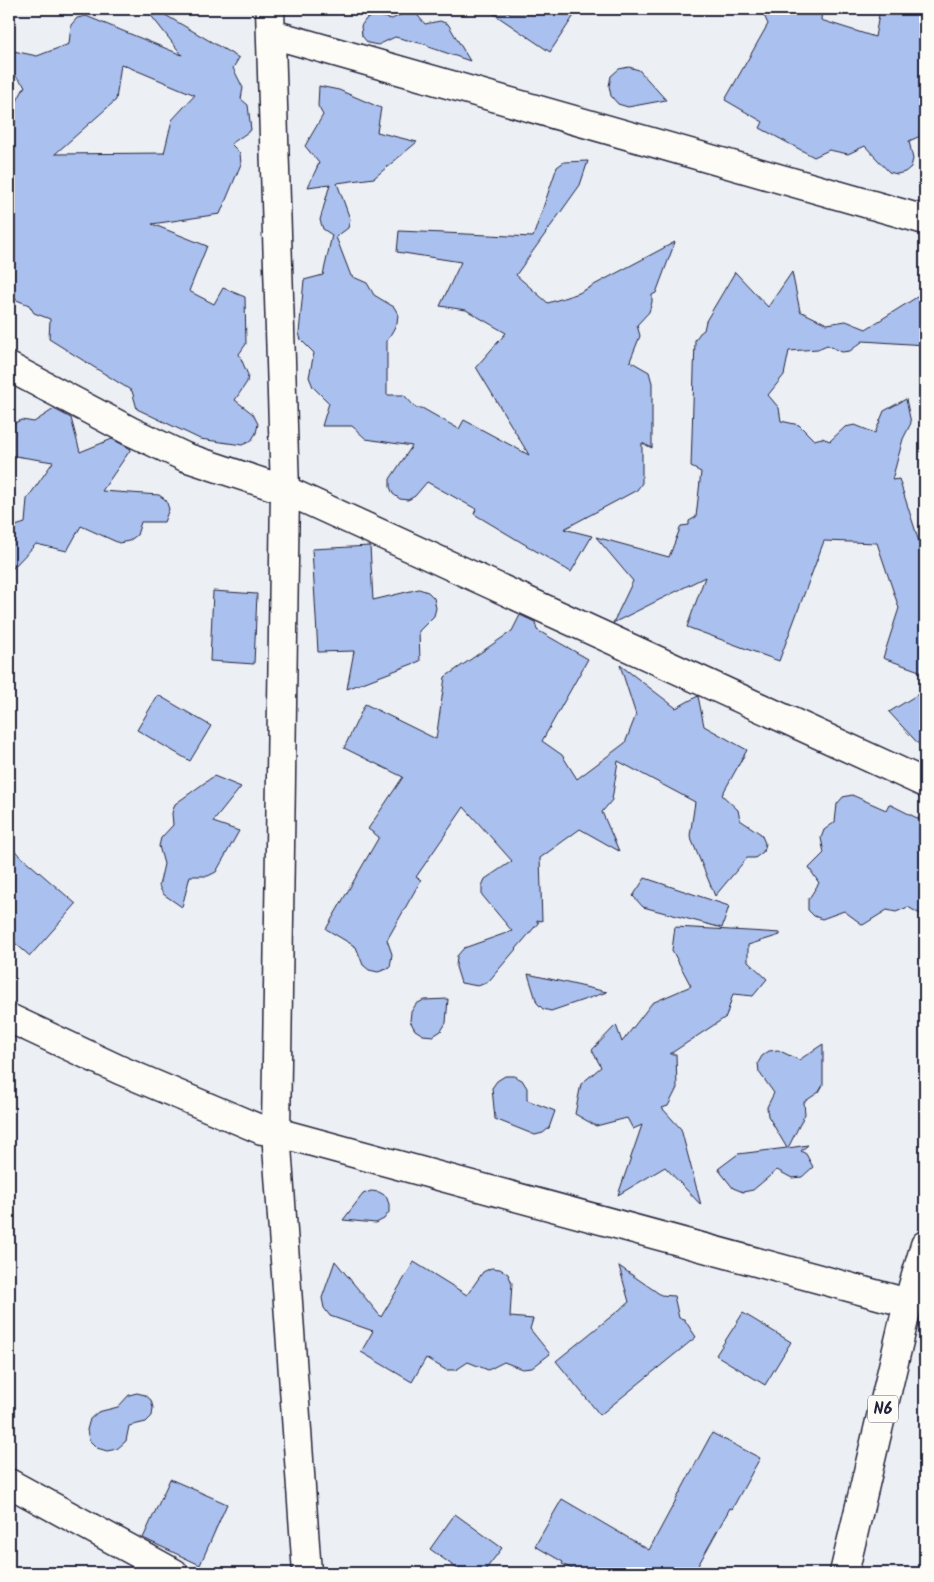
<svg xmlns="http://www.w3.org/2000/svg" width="934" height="1582" viewBox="0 0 934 1582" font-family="Kalam,sans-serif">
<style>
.building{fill:#aac0ee;stroke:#22223b;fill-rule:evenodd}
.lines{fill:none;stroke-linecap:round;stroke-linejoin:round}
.street-casing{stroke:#22223b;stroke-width:31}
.highway-casing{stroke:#22223b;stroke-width:31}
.street{stroke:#fdfcf7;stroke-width:28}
.highway{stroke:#fdfcf7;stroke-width:28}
.labels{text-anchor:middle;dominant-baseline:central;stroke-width:4;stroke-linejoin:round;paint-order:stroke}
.shield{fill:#fdfcf7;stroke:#646373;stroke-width:1}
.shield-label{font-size:16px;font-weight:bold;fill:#22223b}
</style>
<rect width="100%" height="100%" fill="#ecf0f5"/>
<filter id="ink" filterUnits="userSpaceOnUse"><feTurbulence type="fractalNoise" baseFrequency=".02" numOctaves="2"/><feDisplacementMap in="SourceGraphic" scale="10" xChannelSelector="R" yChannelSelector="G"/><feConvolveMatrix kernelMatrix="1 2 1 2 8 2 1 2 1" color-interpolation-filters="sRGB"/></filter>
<g filter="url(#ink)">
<path class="building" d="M 146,9 L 155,9 L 239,58 L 233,68 L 243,88 L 241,99 L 248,105 L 251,130 L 231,144 L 240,153 L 241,164 L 220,214 L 152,224 L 207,246 L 189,291 L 214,304 L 223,288 L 245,297 L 246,344 L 239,354 L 248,375 L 247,382 L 235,400 L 253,414 L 258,424 L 256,433 L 251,441 L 242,445 L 200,439 L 137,409 L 132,391 L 49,339 L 50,319 L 34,313 L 29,305 L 9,297 L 9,116 L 25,86 L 9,69 L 9,50 L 37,56 L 69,44 L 71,25 L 77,18 L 86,16 L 182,55 ZM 121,64 L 195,95 L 172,120 L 164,153 L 55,154 L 116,100 Z
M 412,9 L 425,24 L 440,21 L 448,24 L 470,61 L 429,47 L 428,45 L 395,37 L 378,45 L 368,43 L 362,36 L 361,26 L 366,19 L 375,15 L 392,19 Z
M 761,9 L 822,9 L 821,20 L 875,37 L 880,9 L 925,9 L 925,134 L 909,141 L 913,159 L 911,167 L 905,172 L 897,174 L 889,172 L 865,146 L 848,154 L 829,150 L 814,157 L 760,128 L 763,122 L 725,100 L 768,24 Z
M 577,11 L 550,52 L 491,12 Z
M 629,67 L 639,70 L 666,100 L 628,107 L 618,104 L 611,96 L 609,86 L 611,76 L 619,69 Z
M 319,86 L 339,90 L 381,108 L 377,132 L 417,142 L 374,178 L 337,183 L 350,219 L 348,228 L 336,237 L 351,276 L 367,283 L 374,295 L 394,307 L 398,314 L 397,323 L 387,341 L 387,395 L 404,395 L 416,408 L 422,408 L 459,429 L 464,420 L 529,455 L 476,367 L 506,333 L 466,310 L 440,306 L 461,262 L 397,252 L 399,231 L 533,237 L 557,167 L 564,162 L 588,161 L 580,185 L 516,275 L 548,303 L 579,293 L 675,242 L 656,293 L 652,295 L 652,302 L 649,312 L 637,325 L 640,336 L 630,361 L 649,372 L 652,383 L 652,448 L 642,443 L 642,483 L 637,490 L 564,529 L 592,536 L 571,572 L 474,514 L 476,509 L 427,482 L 415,496 L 408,500 L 400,499 L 393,494 L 390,487 L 390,479 L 412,446 L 366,439 L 352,426 L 322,426 L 329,403 L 313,387 L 309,377 L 314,353 L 301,340 L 299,333 L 304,280 L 323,275 L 332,235 L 323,229 L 320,220 L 330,184 L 308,187 L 319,163 L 305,146 L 323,115 L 318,106 Z
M 735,272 L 768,307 L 792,272 L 800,311 L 827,324 L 846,321 L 866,329 L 925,292 L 925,345 L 863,341 L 850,351 L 842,352 L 827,345 L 818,349 L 789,351 L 784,375 L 768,395 L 779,408 L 781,421 L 799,425 L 814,440 L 822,438 L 830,441 L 845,427 L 855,425 L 875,433 L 884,411 L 906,399 L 911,423 L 903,439 L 892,480 L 899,479 L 920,545 L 925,546 L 925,673 L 883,658 L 899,608 L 877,543 L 824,541 L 779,661 L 687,627 L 705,577 L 613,623 L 633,581 L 596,537 L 669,557 L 681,526 L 689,525 L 689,521 L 696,517 L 701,472 L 691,467 L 695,340 L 700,333 L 704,330 L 706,321 Z
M 54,409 L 71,418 L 80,452 L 112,439 L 131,449 L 102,491 L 159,495 L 166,500 L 169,509 L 164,522 L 141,522 L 137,535 L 129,541 L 119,543 L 81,526 L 67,551 L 36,544 L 9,572 L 9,528 L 25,523 L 27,499 L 53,462 L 9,455 L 9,425 L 22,420 L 34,422 Z
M 370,546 L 373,600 L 419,589 L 428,592 L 434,598 L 436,608 L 434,616 L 419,631 L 420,661 L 347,689 L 354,651 L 318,652 L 312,549 Z
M 213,591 L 257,594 L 254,664 L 210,661 Z
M 520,615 L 535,622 L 537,630 L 588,659 L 542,741 L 562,755 L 577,779 L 625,743 L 636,715 L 620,665 L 676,708 L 698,696 L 704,726 L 747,750 L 722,795 L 738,810 L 740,820 L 761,834 L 765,843 L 763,852 L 755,858 L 747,858 L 715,896 L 690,836 L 695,802 L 618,761 L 612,800 L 602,812 L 619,851 L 580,829 L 540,858 L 542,921 L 537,920 L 537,922 L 539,922 L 488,982 L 478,986 L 461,983 L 456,967 L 457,956 L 464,948 L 512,931 L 482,895 L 482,886 L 485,879 L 512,861 L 464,807 L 416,877 L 421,880 L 387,940 L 392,954 L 390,968 L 378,972 L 369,970 L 363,965 L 356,947 L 326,929 L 379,837 L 368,829 L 403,777 L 344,748 L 365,704 L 436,739 L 445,677 L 512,631 Z
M 925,690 L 925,751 L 889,712 Z
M 158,695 L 211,726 L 190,761 L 137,730 Z
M 214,776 L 241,787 L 213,822 L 239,831 L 216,872 L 208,876 L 190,876 L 182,907 L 163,894 L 159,886 L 164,864 L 159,846 L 161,838 L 173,825 L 172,813 L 175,804 Z
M 852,795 L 886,810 L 889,804 L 925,822 L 925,917 L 908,907 L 896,912 L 887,910 L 863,925 L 844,911 L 822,919 L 814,916 L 808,910 L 808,900 L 819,883 L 809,868 L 824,853 L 821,838 L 824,830 L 835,822 L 837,804 L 843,797 Z
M 9,846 L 76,904 L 30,956 L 9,938 Z
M 645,878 L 729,906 L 722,928 L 643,907 L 633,896 Z
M 675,927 L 749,931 L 780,933 L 780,935 L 748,945 L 748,961 L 767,979 L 753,996 L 733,994 L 726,1017 L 670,1054 L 676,1054 L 677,1088 L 668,1106 L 662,1108 L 681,1129 L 701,1205 L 665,1167 L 618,1195 L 642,1125 L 633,1129 L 627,1118 L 596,1126 L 575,1114 L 581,1084 L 601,1067 L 592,1050 L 616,1025 L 622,1042 L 652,1003 L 691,986 L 672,950 Z
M 528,974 L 607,992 L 551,1011 L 543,1009 L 537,1003 Z
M 448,999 L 446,1023 L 441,1031 L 433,1036 L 423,1035 L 415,1030 L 410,1021 L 411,1012 L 416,1004 L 424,1000 Z
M 823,1044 L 823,1085 L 819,1092 L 804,1102 L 805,1114 L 788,1148 L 808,1145 L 801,1151 L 806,1154 L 813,1167 L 802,1177 L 792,1178 L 777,1170 L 753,1190 L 743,1192 L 733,1188 L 718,1169 L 738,1154 L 787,1148 L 768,1116 L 767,1107 L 774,1093 L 759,1072 L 758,1063 L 762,1056 L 769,1051 L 778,1050 L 799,1060 Z
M 505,1076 L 514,1076 L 522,1080 L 527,1088 L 527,1100 L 555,1111 L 549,1128 L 543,1133 L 535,1135 L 495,1119 L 492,1088 L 497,1081 Z
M 371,1191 L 379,1192 L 386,1196 L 389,1204 L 389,1212 L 384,1219 L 376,1223 L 343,1220 L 363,1194 Z
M 335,1261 L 381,1317 L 414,1262 L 467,1295 L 483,1272 L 491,1268 L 500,1269 L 508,1274 L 512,1283 L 510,1317 L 533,1319 L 530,1329 L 550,1354 L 532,1368 L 522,1369 L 504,1362 L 488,1370 L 468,1362 L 456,1370 L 446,1370 L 426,1358 L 412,1382 L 361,1352 L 373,1331 L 330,1316 L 324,1308 L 322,1298 Z
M 619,1266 L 661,1295 L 674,1296 L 679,1318 L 684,1319 L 696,1337 L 600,1415 L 556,1361 L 629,1302 Z
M 743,1313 L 791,1342 L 765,1385 L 716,1355 Z
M 137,1393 L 145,1395 L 151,1400 L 153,1408 L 152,1416 L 146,1422 L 129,1426 L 126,1441 L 117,1449 L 107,1451 L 97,1448 L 89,1440 L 87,1430 L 90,1419 L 98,1412 L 118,1407 L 129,1395 Z
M 712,1433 L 760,1458 L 732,1509 L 730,1508 L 694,1573 L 580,1573 L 562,1564 L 563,1562 L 535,1546 L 562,1499 L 649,1550 Z
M 170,1479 L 227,1504 L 200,1565 L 143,1538 Z
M 455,1514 L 502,1548 L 483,1573 L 463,1573 L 430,1549 Z"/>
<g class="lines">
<g class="street-casing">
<path id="street" d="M 270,9 L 285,490 L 276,1132 L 307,1573
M 272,34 L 925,220
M 9,367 L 130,431 L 185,457 L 285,490 L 925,783
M 9,1018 L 120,1070 L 262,1130 L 276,1132 L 908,1303
M 9,1483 L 174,1573"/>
</g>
<g class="highway-casing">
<path id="highway" d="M 844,1573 L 908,1303 L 925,1245"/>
</g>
<use href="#street" class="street"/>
<use href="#highway" class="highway"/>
</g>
</g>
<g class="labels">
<rect class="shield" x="868" y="1395.5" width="30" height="27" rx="4"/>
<g class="shield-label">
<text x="883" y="1409">N6</text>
</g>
</g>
<rect width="934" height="1582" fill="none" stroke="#fdfcf7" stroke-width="30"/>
<rect x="15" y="15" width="904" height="1552" fill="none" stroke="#22223b" stroke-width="2" filter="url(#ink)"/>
</svg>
